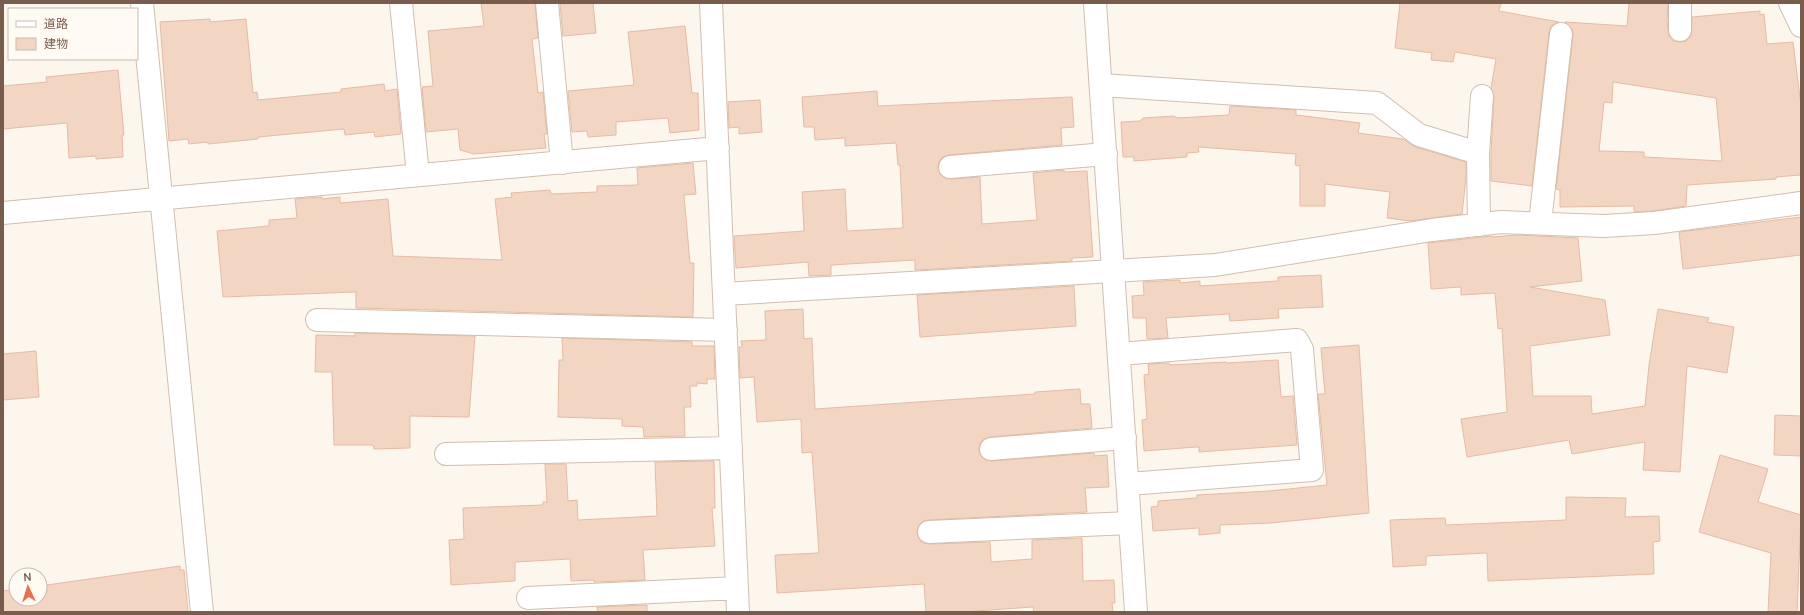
<svg xmlns="http://www.w3.org/2000/svg" width="1804" height="615" viewBox="0 0 1804 615" font-family="Manrope,'Noto Sans JP',sans-serif">
<style>
.building{fill:#f3d5c3;stroke:#e6bba3;fill-rule:evenodd}
.lines{fill:none;stroke-linecap:round;stroke-linejoin:round}
.minor-casing{stroke:#d1beb0;stroke-width:24}
.tertiary-casing{stroke:#d1beb0;stroke-width:24}
.minor{stroke:#fff;stroke-width:22}
.tertiary{stroke:#fff;stroke-width:22}
</style>
<rect width="100%" height="100%" fill="#fdf6ec"/>
<path class="building" d="M 481,3 L 535,3 L 538,38 L 532,39 L 538,93 L 543,92 L 547,134 L 544,134 L 546,148 L 474,154 L 460,150 L 458,129 L 426,132 L 422,87 L 433,86 L 428,31 L 484,26 Z
M 593,3 L 596,33 L 563,36 L 560,4 Z
M 1400,3 L 1501,3 L 1499,11 L 1559,22 L 1551,26 L 1549,33 L 1532,186 L 1491,181 L 1491,153 L 1494,97 L 1491,88 L 1496,59 L 1455,52 L 1453,62 L 1431,60 L 1432,53 L 1395,48 Z
M 1629,3 L 1668,3 L 1667,20 L 1669,36 L 1673,41 L 1680,42 L 1686,41 L 1691,36 L 1692,17 L 1760,11 L 1760,15 L 1764,14 L 1767,44 L 1793,42 L 1801,106 L 1801,175 L 1776,177 L 1776,179 L 1687,185 L 1686,206 L 1653,211 L 1634,212 L 1634,206 L 1560,207 L 1560,190 L 1556,189 L 1573,35 L 1572,29 L 1565,22 L 1627,26 ZM 1613,82 L 1716,98 L 1722,161 L 1644,157 L 1644,152 L 1599,151 L 1604,102 L 1612,103 Z
M 210,19 L 210,22 L 246,19 L 253,93 L 257,92 L 258,100 L 341,92 L 341,89 L 384,84 L 385,91 L 397,89 L 401,134 L 375,137 L 374,132 L 345,135 L 344,129 L 258,137 L 258,139 L 208,144 L 208,142 L 189,144 L 188,139 L 169,141 L 160,22 Z
M 685,26 L 692,93 L 698,93 L 699,130 L 670,133 L 668,118 L 616,122 L 616,135 L 588,137 L 587,131 L 572,132 L 568,91 L 634,85 L 628,32 Z
M 118,70 L 124,135 L 122,135 L 123,157 L 96,159 L 96,156 L 69,158 L 67,123 L 3,129 L 3,86 L 47,82 L 46,77 Z
M 877,91 L 878,106 L 1072,97 L 1074,127 L 1061,128 L 1062,145 L 949,155 L 943,157 L 939,161 L 938,168 L 940,174 L 945,178 L 951,179 L 980,177 L 982,224 L 1037,220 L 1033,173 L 1064,170 L 1064,172 L 1087,171 L 1093,257 L 1072,258 L 1072,261 L 915,270 L 915,260 L 831,265 L 831,275 L 809,276 L 808,262 L 736,268 L 734,236 L 804,231 L 802,192 L 845,189 L 847,231 L 903,228 L 900,165 L 898,165 L 896,143 L 845,146 L 845,138 L 815,140 L 814,127 L 804,127 L 802,97 Z
M 760,100 L 762,132 L 739,134 L 739,127 L 729,128 L 728,102 Z
M 1230,106 L 1296,110 L 1296,115 L 1360,123 L 1358,133 L 1403,139 L 1415,147 L 1466,162 L 1466,178 L 1462,214 L 1410,221 L 1387,218 L 1390,192 L 1325,184 L 1325,206 L 1300,206 L 1300,166 L 1295,165 L 1296,154 L 1198,147 L 1199,152 L 1187,153 L 1187,157 L 1134,161 L 1134,157 L 1123,157 L 1121,122 L 1140,121 L 1143,118 L 1174,116 L 1177,118 L 1229,115 Z
M 693,163 L 696,194 L 684,195 L 690,263 L 694,263 L 693,317 L 356,308 L 356,292 L 223,297 L 217,231 L 269,226 L 269,220 L 297,218 L 295,199 L 322,197 L 322,199 L 340,197 L 340,203 L 388,199 L 393,256 L 502,260 L 495,199 L 512,197 L 511,193 L 550,190 L 551,194 L 597,192 L 597,186 L 638,185 L 637,168 Z
M 1801,217 L 1801,255 L 1683,269 L 1679,232 Z
M 1518,235 L 1578,238 L 1582,281 L 1530,287 L 1605,300 L 1610,335 L 1530,346 L 1533,396 L 1591,396 L 1592,414 L 1645,406 L 1649,365 L 1658,309 L 1709,318 L 1707,322 L 1734,327 L 1727,373 L 1687,366 L 1680,472 L 1643,470 L 1645,442 L 1572,454 L 1569,440 L 1467,457 L 1461,419 L 1507,412 L 1502,328 L 1498,329 L 1495,293 L 1461,295 L 1461,287 L 1431,289 L 1428,243 L 1492,236 L 1492,237 Z
M 1321,275 L 1323,307 L 1278,309 L 1279,318 L 1230,321 L 1229,314 L 1166,318 L 1168,338 L 1147,339 L 1146,318 L 1133,318 L 1132,296 L 1144,295 L 1143,282 L 1180,280 L 1180,283 L 1200,281 L 1200,286 L 1278,281 L 1278,277 Z
M 1074,286 L 1076,326 L 920,337 L 917,295 Z
M 803,309 L 804,339 L 812,338 L 815,409 L 1035,394 L 1035,392 L 1080,389 L 1081,404 L 1090,404 L 1092,428 L 990,437 L 984,439 L 980,443 L 979,450 L 981,456 L 986,460 L 992,461 L 1094,453 L 1094,456 L 1107,455 L 1109,487 L 1085,488 L 1087,512 L 928,520 L 923,521 L 918,526 L 917,533 L 919,539 L 923,543 L 929,544 L 990,542 L 991,562 L 1032,559 L 1032,540 L 1082,538 L 1083,581 L 1114,580 L 1115,603 L 1112,603 L 1113,612 L 1034,612 L 1033,607 L 962,612 L 926,612 L 924,584 L 777,593 L 775,555 L 819,553 L 812,452 L 802,453 L 801,419 L 757,422 L 754,377 L 740,378 L 739,347 L 742,347 L 741,341 L 766,340 L 765,311 Z
M 355,333 L 475,336 L 469,417 L 410,416 L 410,448 L 374,449 L 373,445 L 334,445 L 332,372 L 315,372 L 316,335 L 355,336 Z
M 562,338 L 692,342 L 692,346 L 714,346 L 715,379 L 707,379 L 707,384 L 697,383 L 697,386 L 690,386 L 691,407 L 684,407 L 685,436 L 644,437 L 643,427 L 622,426 L 622,419 L 558,417 L 559,360 L 563,360 Z
M 1359,345 L 1369,513 L 1271,523 L 1220,525 L 1220,533 L 1199,535 L 1199,528 L 1153,531 L 1151,507 L 1158,506 L 1158,501 L 1197,498 L 1197,495 L 1269,491 L 1327,485 L 1318,394 L 1325,394 L 1321,348 Z
M 36,351 L 39,397 L 3,400 L 3,354 Z
M 1278,360 L 1281,397 L 1293,396 L 1297,445 L 1199,452 L 1199,447 L 1196,447 L 1144,451 L 1142,420 L 1147,419 L 1144,375 L 1149,374 L 1148,364 L 1169,363 L 1170,365 L 1226,362 L 1226,363 Z
M 1775,415 L 1801,416 L 1801,456 L 1774,455 Z
M 1720,455 L 1768,469 L 1758,502 L 1801,515 L 1797,612 L 1768,612 L 1771,553 L 1699,532 Z
M 714,461 L 715,508 L 712,508 L 715,546 L 643,550 L 645,580 L 594,582 L 594,580 L 571,581 L 570,559 L 515,562 L 515,581 L 451,585 L 449,540 L 464,539 L 463,508 L 543,505 L 543,502 L 547,502 L 545,464 L 566,464 L 568,501 L 577,500 L 578,520 L 657,516 L 655,462 Z
M 1566,497 L 1626,498 L 1625,517 L 1659,516 L 1660,541 L 1653,542 L 1654,574 L 1488,581 L 1487,553 L 1426,556 L 1426,565 L 1393,567 L 1390,520 L 1445,518 L 1446,525 L 1566,520 Z
M 180,566 L 180,570 L 184,570 L 188,612 L 3,612 L 3,591 L 16,589 L 16,599 L 40,599 L 40,586 Z
M 647,605 L 647,612 L 598,612 L 597,607 Z"/>
<g class="lines">
<g class="minor-casing">
<path id="minor" d="M 142,3 L 202,612
M 401,3 L 418,175
M 547,3 L 562,163
M 711,3 L 738,612
M 1790,3 L 1801,26
M 1680,30 L 1680,3
M 1101,85 L 1377,103 L 1419,135 L 1478,153 L 1479,225
M 1478,153 L 1482,96
M 950,167 L 1106,154
M 3,213 L 718,148
M 1540,223 L 1561,34
M 724,294 L 1215,265 L 1432,230 L 1501,222 L 1604,226 L 1654,223 L 1801,203
M 317,320 L 726,330
M 1119,354 L 1297,340 L 1302,349 L 1312,470 L 1128,484
M 991,449 L 1125,438
M 446,454 L 731,448
M 929,532 L 1130,523
M 528,598 L 737,588"/>
</g>
<g class="tertiary-casing">
<path id="tertiary" d="M 1095,3 L 1136,612"/>
</g>
<use href="#minor" class="minor"/>
<use href="#tertiary" class="tertiary"/>
</g>
<rect width="1804" height="615" fill="none" stroke="#7a5c4d" stroke-width="8"/>
<rect x="8" y="8" width="130" height="52" fill="#fffaf3" stroke="#cabbb1"/>
<rect x="16" y="21" width="20" height="6" fill="#ffffff" stroke="#cabbb1"/>
<text x="44" y="28" font-size="12" fill="#7a5c4d">道路</text>
<rect x="16" y="38" width="20" height="12" fill="#f3d5c3" stroke="#cabbb1"/>
<text x="44" y="48" font-size="12" fill="#7a5c4d">建物</text>
<g transform="translate(28 587) rotate(356)"><circle r="19" fill="#fffaf3" stroke="#cabbb1"/>
<path d="M0-3L7 15L0 10L-7 15Z" fill="#e76f51"/>
<text y="-6" font-size="11" font-weight="bold" text-anchor="middle" fill="#7a5c4d">N</text>
</g>
</svg>
